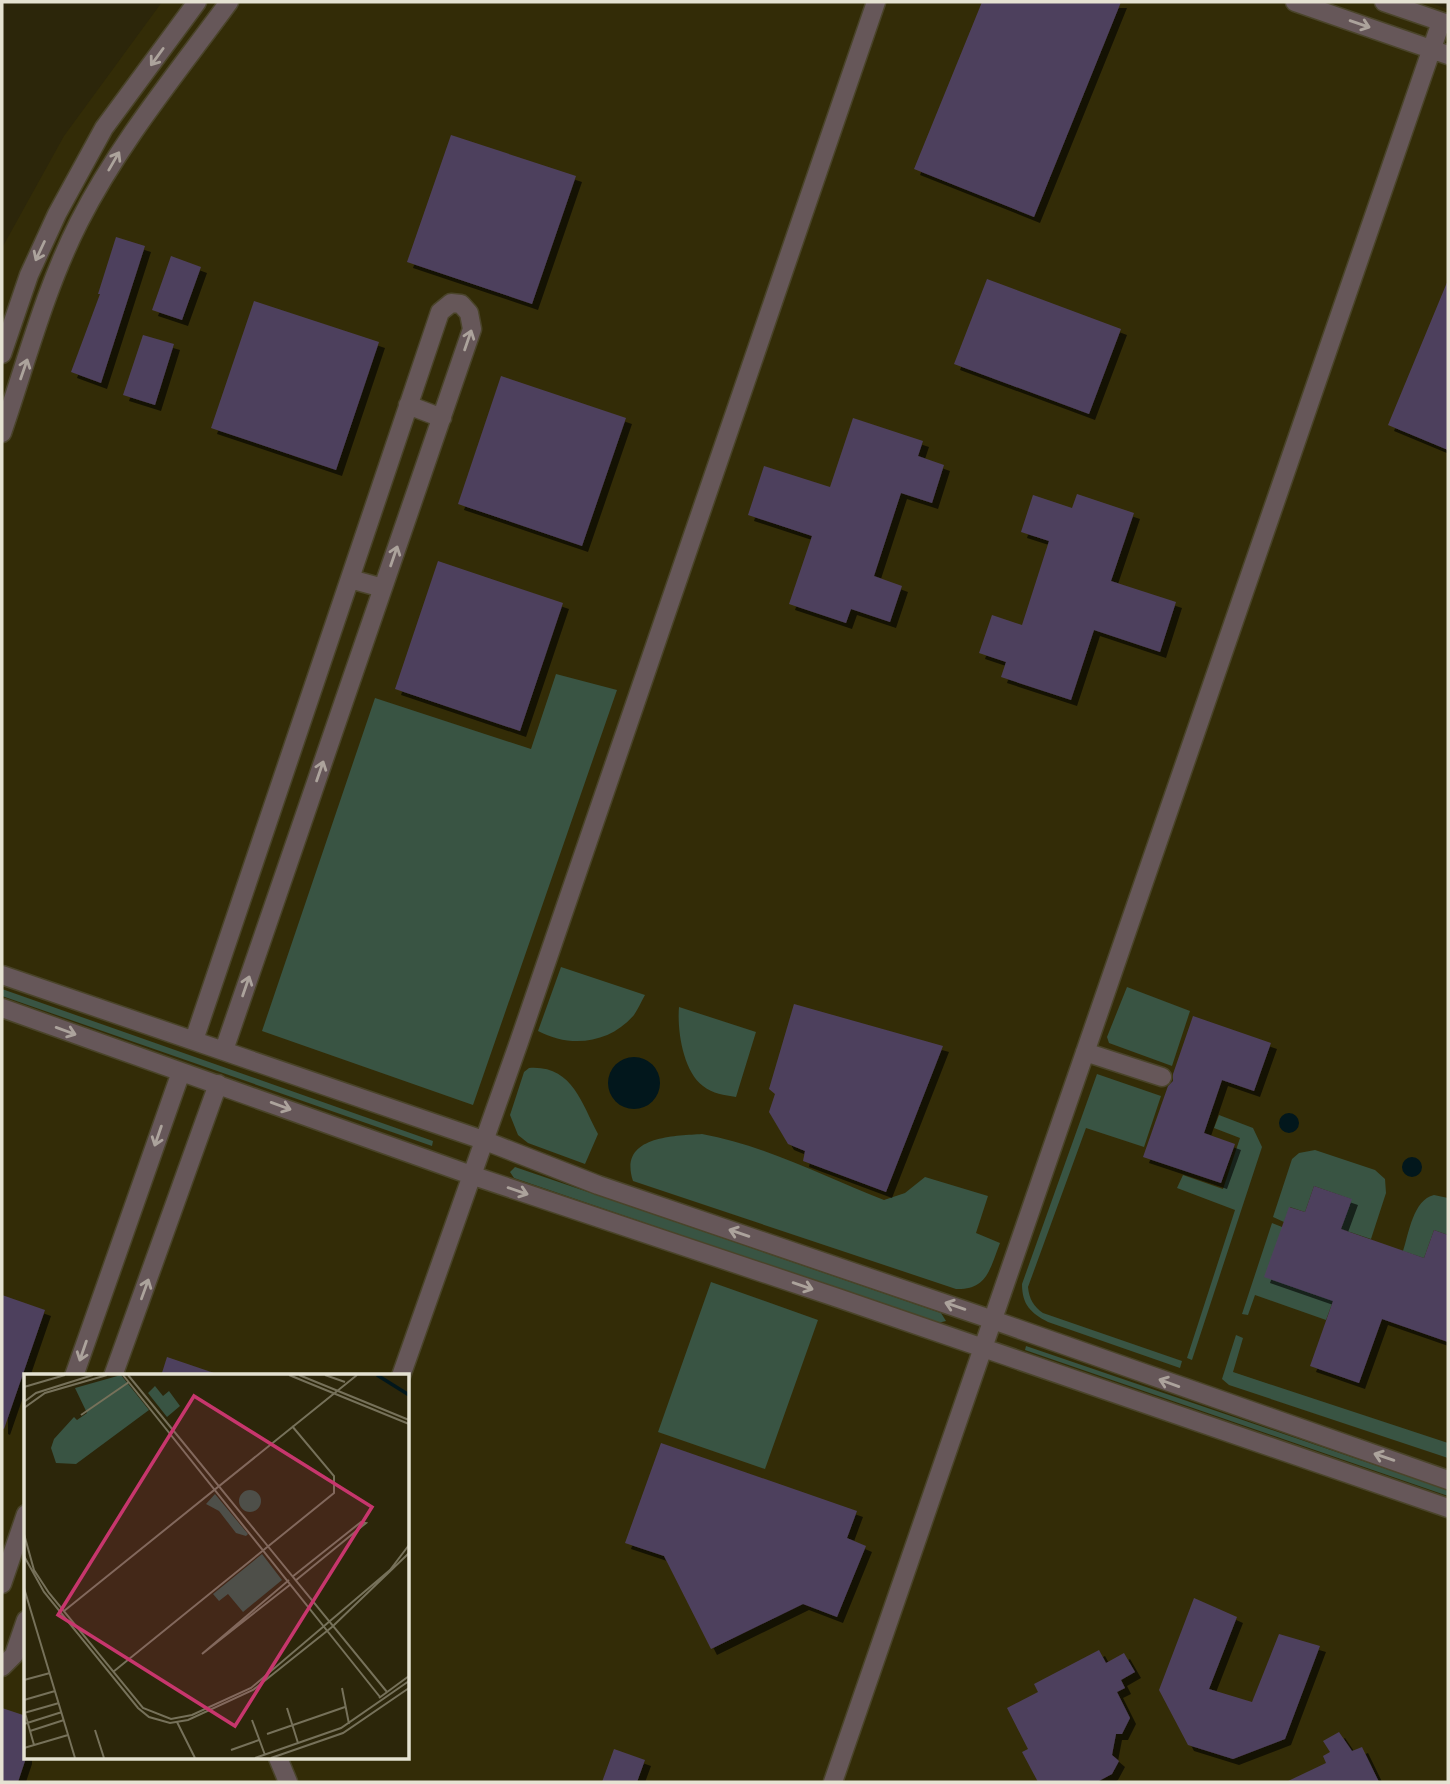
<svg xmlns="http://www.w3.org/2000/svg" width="1450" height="1784" viewBox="0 0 1450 1784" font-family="Barlow,sans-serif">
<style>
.built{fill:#332c07;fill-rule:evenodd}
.green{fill:#395443}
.water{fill:#02171c}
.building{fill:#4e405d;filter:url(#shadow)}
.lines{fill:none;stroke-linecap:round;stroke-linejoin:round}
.minor-casing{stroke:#4a442a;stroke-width:21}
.minor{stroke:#665759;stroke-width:18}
.oneway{stroke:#aca39c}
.inset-river{fill:none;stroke:#02171c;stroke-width:3.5}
.inset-road{fill:none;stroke:#76715a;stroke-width:2}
.view{fill:#c7366d;fill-opacity:0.15;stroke:#c7366d;stroke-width:3.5}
.inset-edge{fill:none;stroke:#e5e2d2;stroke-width:3.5}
</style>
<defs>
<filter id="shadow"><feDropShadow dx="6" dy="6" stdDeviation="0" flood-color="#0009"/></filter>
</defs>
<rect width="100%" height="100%" fill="#2c260a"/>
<path class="built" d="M 162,2 L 1428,2 L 1448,9 L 1448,1782 L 2,1782 L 2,248 L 64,136 ZM 26,1376 L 408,1376 L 408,1758 L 26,1758 Z"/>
<path class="green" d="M 556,674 L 617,690 L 473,1105 L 262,1031 L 375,698 L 531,749 Z
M 561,967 L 645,995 C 641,1002 638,1009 634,1015 C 609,1044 570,1048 538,1031 Z
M 1127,987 L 1190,1011 L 1172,1066 L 1109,1043 L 1107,1037 Z
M 2,989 L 433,1141 L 432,1146 L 2,996 Z
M 679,1007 L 756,1032 L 736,1097 C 724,1095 713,1094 703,1086 C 683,1071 677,1030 679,1007 Z
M 529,1068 C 572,1065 581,1102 598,1134 L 585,1164 L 528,1143 L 518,1135 L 510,1115 L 524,1072 Z
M 1097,1074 L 1161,1096 L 1144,1147 L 1086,1128 L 1028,1287 C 1029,1299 1034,1307 1043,1313 L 1182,1361 L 1180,1368 L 1048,1322 C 1031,1313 1022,1305 1022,1284 Z
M 1219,1115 L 1253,1128 L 1262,1147 L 1192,1360 L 1187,1358 L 1235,1210 L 1177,1188 L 1183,1175 L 1223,1189 L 1240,1138 L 1214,1128 Z
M 702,1134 C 764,1145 825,1177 884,1200 L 905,1193 L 925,1177 L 988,1196 L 976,1233 L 1000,1243 C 990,1268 988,1290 956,1289 L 633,1181 C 618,1136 673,1136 702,1134 Z
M 1315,1150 L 1375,1170 L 1385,1179 L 1386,1193 L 1371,1239 L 1341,1229 L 1351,1199 L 1314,1186 L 1305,1212 L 1290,1207 L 1284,1222 L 1273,1217 L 1292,1159 L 1299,1153 Z
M 515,1167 L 941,1313 L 946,1321 L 938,1323 L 514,1178 L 510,1172 Z
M 1434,1195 L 1448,1198 L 1448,1235 L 1434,1230 L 1424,1258 L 1403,1251 C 1409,1233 1413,1200 1434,1195 Z
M 1272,1223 L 1282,1227 L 1333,1301 L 1326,1320 L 1255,1295 L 1248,1315 L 1242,1314 Z
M 711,1282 L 818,1320 L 765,1469 L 658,1432 Z
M 1236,1335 L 1243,1338 L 1233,1372 L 1448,1443 L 1448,1458 L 1229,1385 L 1222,1379 Z
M 1026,1346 L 1448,1490 L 1448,1496 L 1025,1350 Z"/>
<path class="water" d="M608 1083a26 26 0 1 1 52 0a26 26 0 1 1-52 0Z
M1279 1123a10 10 0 1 1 20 0a10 10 0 1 1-20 0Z
M1402 1167a10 10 0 1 1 20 0a10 10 0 1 1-20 0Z"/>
<path class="building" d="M 982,2 L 1121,2 L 1034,217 L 914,169 Z
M 451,135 L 576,176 L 532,304 L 407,262 Z
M 116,237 L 145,246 L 101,383 L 71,372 L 100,294 L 98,294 Z
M 171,256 L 201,267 L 182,320 L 152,310 Z
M 987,279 L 1121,329 L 1089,414 L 954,364 Z
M 1448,280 L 1448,450 L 1388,425 Z
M 254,301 L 379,342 L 336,470 L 211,428 Z
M 143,335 L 174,344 L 155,405 L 123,395 Z
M 501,376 L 626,418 L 582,546 L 458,504 Z
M 853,418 L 923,441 L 918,456 L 944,465 L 932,503 L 901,493 L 874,576 L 902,586 L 890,622 L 851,609 L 846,623 L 789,604 L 812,536 L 748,515 L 764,466 L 830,487 Z
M 1077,494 L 1134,513 L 1111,581 L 1176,602 L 1160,652 L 1094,630 L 1071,700 L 1001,677 L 1006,662 L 979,653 L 992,615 L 1022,625 L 1049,541 L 1021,532 L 1033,495 L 1072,508 Z
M 438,561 L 563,603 L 520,731 L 395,689 Z
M 794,1004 L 943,1046 L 886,1192 L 803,1161 L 805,1151 L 788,1144 L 769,1112 L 775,1094 L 769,1089 Z
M 1193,1016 L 1271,1043 L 1254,1091 L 1222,1080 L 1204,1133 L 1235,1144 L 1221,1183 L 1143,1157 L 1168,1086 L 1173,1081 L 1173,1074 Z
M 1314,1186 L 1352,1199 L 1341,1229 L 1424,1258 L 1434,1230 L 1448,1235 L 1448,1342 L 1382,1319 L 1359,1383 L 1310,1366 L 1333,1301 L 1264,1277 L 1289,1207 L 1305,1212 Z
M 2,1295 L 45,1310 L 4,1429 L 2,1428 Z
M 167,1357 L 217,1374 L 217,1376 L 161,1376 Z
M 661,1443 L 857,1511 L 847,1538 L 866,1546 L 837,1617 L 803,1604 L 711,1649 L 664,1556 L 625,1543 Z
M 1194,1598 L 1237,1617 L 1209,1689 L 1252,1702 L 1279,1634 L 1320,1646 L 1285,1739 L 1233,1759 L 1188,1745 L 1159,1690 Z
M 1099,1650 L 1106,1663 L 1124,1653 L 1135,1672 L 1121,1680 L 1125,1688 L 1117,1692 L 1130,1718 L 1122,1734 L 1116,1734 L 1112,1755 L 1119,1761 L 1112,1774 L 1097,1782 L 1038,1782 L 1022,1752 L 1028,1749 L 1007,1708 L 1038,1692 L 1034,1684 Z
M 2,1708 L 26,1716 L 26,1758 L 18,1782 L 2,1782 Z
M 1339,1732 L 1352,1751 L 1362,1747 L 1379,1782 L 1286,1782 L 1326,1763 L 1323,1756 L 1330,1752 L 1323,1741 Z
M 614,1749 L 645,1760 L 637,1782 L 602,1782 Z"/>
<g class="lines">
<g class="minor-casing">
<path id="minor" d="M 1295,2 L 1448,55
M 1384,2 L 1448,24
M 2,354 L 29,275 L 57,214 L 104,128 L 197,2
M 408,405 L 442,418
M 2,433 C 26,363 45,289 79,222 C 119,143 177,73 229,2
M 350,579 L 383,588
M 2,975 L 483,1140 L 598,1185 L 993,1320 L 1448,1480
M 2,1008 L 471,1175 L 838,1298 L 1448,1508
M 194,1040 L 440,312 L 451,303 L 461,304 L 469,313 L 472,329 L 224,1050
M 1085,1052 L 1162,1077
M 74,1376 L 181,1072
M 113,1376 L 218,1084
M 401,1376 L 519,1042 L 876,2
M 2,1584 L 26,1514
M 2,1667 L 14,1655 L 26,1620
M 278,1758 L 288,1782
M 833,1782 L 1441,22"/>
</g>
<use href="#minor" class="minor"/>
</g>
<defs><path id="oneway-shaft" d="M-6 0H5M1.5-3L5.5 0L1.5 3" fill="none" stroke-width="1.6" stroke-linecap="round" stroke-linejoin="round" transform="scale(1.75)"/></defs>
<g class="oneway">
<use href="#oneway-shaft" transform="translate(1360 24) rotate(19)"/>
<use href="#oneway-shaft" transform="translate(157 57) rotate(126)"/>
<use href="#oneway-shaft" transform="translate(114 161) rotate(-60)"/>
<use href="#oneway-shaft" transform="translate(40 251) rotate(115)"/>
<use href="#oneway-shaft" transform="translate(468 340) rotate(-71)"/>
<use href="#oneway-shaft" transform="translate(24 369) rotate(-71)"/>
<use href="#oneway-shaft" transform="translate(394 556) rotate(-71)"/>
<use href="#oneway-shaft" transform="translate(320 771) rotate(-71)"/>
<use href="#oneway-shaft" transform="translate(246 986) rotate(-71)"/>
<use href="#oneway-shaft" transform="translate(66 1031) rotate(20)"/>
<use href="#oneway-shaft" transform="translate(281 1106) rotate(20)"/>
<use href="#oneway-shaft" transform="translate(158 1136) rotate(109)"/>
<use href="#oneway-shaft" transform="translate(518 1191) rotate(19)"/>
<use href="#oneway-shaft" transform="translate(739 1233) rotate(-161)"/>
<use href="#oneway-shaft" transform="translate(803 1286) rotate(19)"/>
<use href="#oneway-shaft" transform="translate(145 1289) rotate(-70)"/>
<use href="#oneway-shaft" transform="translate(955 1306) rotate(-161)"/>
<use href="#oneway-shaft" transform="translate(83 1351) rotate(109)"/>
<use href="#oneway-shaft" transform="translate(1169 1383) rotate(-160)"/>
<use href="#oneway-shaft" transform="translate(1384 1457) rotate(-161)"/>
</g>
<g transform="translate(24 1374)">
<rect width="385" height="385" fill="#2c260a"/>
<path d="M 97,1 L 125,36 L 52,90 L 32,89 L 27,74 L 30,65 L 50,43 L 53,46 L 63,39 L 51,14 ZM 131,12 L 139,22 L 145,17 L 156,32 L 143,43 L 124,19 ZM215 127a11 11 0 1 1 22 0a11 11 0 1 1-22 0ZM 191,120 L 224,160 L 222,162 L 212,159 L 195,137 L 182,130 ZM 238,180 L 258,206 L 219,238 L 204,220 L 195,227 L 189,220 Z" fill="#395443"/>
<path class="inset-river" d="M 353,1 L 385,21"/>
<path class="inset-road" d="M 99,1 L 356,323M 104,1 L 363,318M 265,1 L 385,50M 275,1 L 385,46M 301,1 L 321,8M 0,13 L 41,1M 0,28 L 12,19 L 69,1M 0,34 L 21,19 L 83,1M 57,41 L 105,8M 0,160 L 10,196 L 25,219 L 119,334 L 147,345 L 168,341 L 227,314 L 366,196 L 385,171M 0,182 L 20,218 L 114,334 L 125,343 L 146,349 L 164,346 L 229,316 L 308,253 L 385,179M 268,203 L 337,148 L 342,149 L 271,207M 265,206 L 178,280 L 267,210M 0,214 L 51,384M 40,237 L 333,1M 89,298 L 310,119 L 310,102 L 268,52M 0,306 L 26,299M 318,314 L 325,350M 355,324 L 385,302M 0,326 L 31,317M 263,334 L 274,369M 0,339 L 35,329M 1,339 L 10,371M 228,346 L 241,381M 153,348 L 171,384M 0,350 L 38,338M 71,356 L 80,384M 6,357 L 40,346M 243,360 L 321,333M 0,374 L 44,361M 207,376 L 235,366M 231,384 L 317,354 L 385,307M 247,384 L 319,359 L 385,314"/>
<path class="view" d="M 170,22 L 348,133 L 211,352 L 34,241 Z"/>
<rect width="385" height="385" class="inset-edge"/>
</g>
<rect width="1450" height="1784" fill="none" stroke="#e5e2d2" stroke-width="7"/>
</svg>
